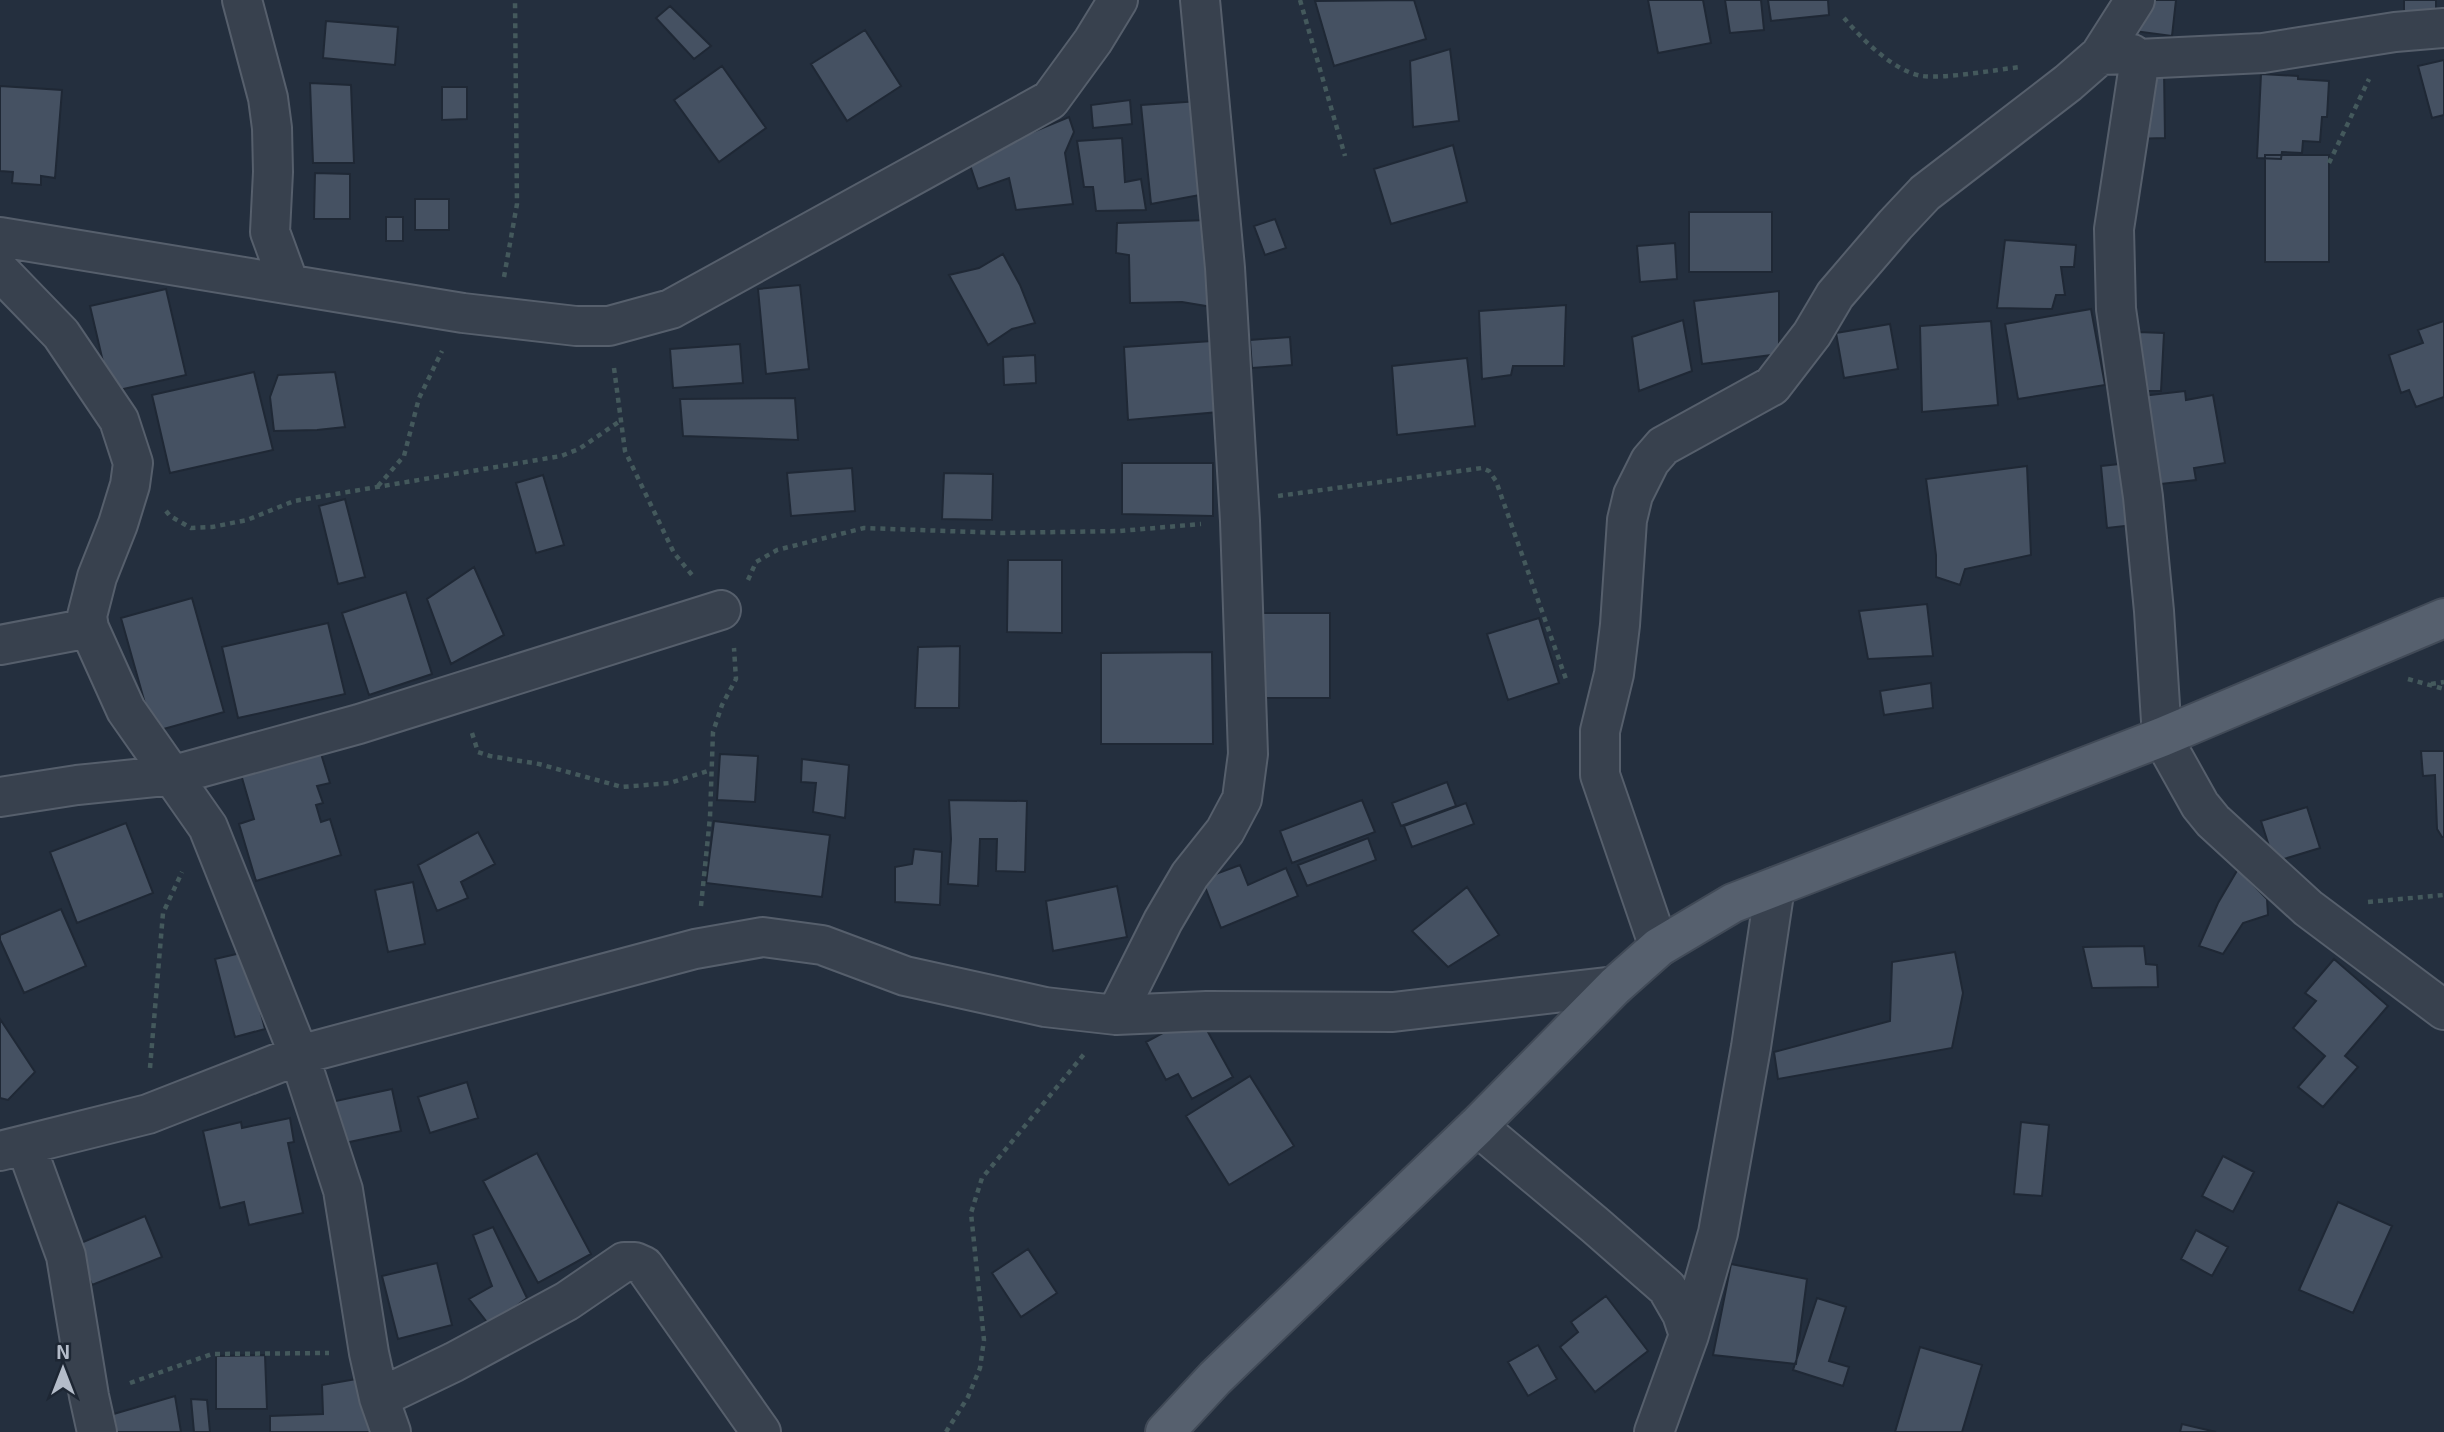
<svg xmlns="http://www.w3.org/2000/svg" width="2444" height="1432" viewBox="0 0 2444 1432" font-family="'Exo 2',sans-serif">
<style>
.building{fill:#455162;stroke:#1f2835;stroke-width:2}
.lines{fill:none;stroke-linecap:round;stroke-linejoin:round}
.street-casing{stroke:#565f6c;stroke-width:42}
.primary-casing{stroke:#414a57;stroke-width:42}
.path{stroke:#44595c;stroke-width:4.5;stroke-dasharray:5 5;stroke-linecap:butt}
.street{stroke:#38414e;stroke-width:38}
.primary{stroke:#56606e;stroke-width:38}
</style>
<rect width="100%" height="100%" fill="#242f3e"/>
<path class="building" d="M 1414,0 L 1426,39 L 1334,66 L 1315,1 Z
M 1648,0 L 1703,0 L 1711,43 L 1658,53 Z
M 1725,0 L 1761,0 L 1764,30 L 1730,33 Z
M 1768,0 L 1828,0 L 1829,15 L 1771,21 Z
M 2141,0 L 2176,0 L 2172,36 L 2134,31 Z
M 2404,0 L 2436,0 L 2436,11 L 2404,13 Z
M 670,6 L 711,46 L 694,59 L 656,18 Z
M 326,21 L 398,27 L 395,65 L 323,58 Z
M 865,30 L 901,86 L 847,121 L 811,64 Z
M 1450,49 L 1459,121 L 1413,127 L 1410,61 Z
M 2444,60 L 2444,115 L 2432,118 L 2418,66 Z
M 722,66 L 766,128 L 719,162 L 674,100 Z
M 2164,70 L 2165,138 L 2132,139 L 2130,71 Z
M 2261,74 L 2298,76 L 2298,79 L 2329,81 L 2327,117 L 2322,117 L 2320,142 L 2303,141 L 2302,153 L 2282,152 L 2281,159 L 2257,158 Z
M 310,83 L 351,85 L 354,163 L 313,163 Z
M 0,86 L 62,90 L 55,178 L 41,176 L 41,185 L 12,183 L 13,172 L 0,171 Z
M 442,87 L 467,87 L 467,119 L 442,120 Z
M 1130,100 L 1132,124 L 1093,128 L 1091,105 Z
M 1200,101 L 1216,192 L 1151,204 L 1141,105 Z
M 1069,117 L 1074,132 L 1065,153 L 1073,204 L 1016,210 L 1009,178 L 978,189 L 968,159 Z
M 1122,138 L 1125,182 L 1141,179 L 1146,210 L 1096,211 L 1093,187 L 1084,187 L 1077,141 Z
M 1453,145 L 1467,202 L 1391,224 L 1374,169 Z
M 2265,155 L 2329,155 L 2329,262 L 2265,262 Z
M 315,173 L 350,174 L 350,219 L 314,219 Z
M 415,199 L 449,199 L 449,230 L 415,230 Z
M 1689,212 L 1772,212 L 1772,272 L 1689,272 Z
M 386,217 L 403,217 L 403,241 L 386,241 Z
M 1275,219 L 1286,248 L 1265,255 L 1254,226 Z
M 1209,220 L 1212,307 L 1182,302 L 1130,303 L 1129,255 L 1116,253 L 1117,223 Z
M 2005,240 L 2076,245 L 2074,267 L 2061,267 L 2065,295 L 2056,295 L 2052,309 L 1997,308 Z
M 1675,243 L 1677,279 L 1640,282 L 1637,246 Z
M 1003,254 L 1020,285 L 1035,323 L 1012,329 L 988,345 L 949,275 L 979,268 Z
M 800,285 L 809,369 L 766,374 L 758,289 Z
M 166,289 L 186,375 L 110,392 L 90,306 Z
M 1779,291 L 1779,354 L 1702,364 L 1694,301 Z
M 1566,305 L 1564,366 L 1513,366 L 1511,375 L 1482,379 L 1479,311 Z
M 2091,309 L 2105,385 L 2018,399 L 2005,324 Z
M 1683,320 L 1692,371 L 1639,391 L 1632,337 Z
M 1991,321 L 1998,405 L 1922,412 L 1920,326 Z
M 2444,321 L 2444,397 L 2416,407 L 2409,390 L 2401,393 L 2389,355 L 2423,343 L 2418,330 Z
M 1890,324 L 1898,369 L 1844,378 L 1836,333 Z
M 2138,332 L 2164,333 L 2161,391 L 2135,391 Z
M 1290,337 L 1292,365 L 1252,368 L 1250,340 Z
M 1212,341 L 1219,412 L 1128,420 L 1124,347 Z
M 740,344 L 743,383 L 673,388 L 670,349 Z
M 1035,355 L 1036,383 L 1004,385 L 1003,357 Z
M 1467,358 L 1475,426 L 1397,435 L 1392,366 Z
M 254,372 L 273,450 L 170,473 L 152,395 Z
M 335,372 L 345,427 L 317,430 L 274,431 L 270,397 L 278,375 Z
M 2185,391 L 2186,400 L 2213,395 L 2225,463 L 2194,468 L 2196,480 L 2143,486 L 2133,397 Z
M 795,398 L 798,440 L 683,436 L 680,399 Z
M 1122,463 L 1213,463 L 1213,516 L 1122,514 Z
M 2129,463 L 2134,525 L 2107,528 L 2101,466 Z
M 2027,466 L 2031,555 L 1965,569 L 1960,585 L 1936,577 L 1936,555 L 1926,479 Z
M 852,468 L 855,511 L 791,516 L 787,473 Z
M 944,473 L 993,474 L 992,520 L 942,519 Z
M 543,475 L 564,545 L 536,553 L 516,483 Z
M 345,499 L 365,577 L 338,584 L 319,506 Z
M 1008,560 L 1062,560 L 1062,633 L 1007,632 Z
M 474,567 L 504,635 L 451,664 L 427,599 Z
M 406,592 L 432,674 L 369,695 L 342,613 Z
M 192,598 L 224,712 L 153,732 L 121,618 Z
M 1927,604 L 1933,656 L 1868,659 L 1859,611 Z
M 1258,613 L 1330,613 L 1330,698 L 1258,698 Z
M 1539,618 L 1559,683 L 1508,700 L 1487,634 Z
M 328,623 L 345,694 L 238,718 L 222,647 Z
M 960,646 L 959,708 L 915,708 L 918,647 Z
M 1212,652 L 1213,744 L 1101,744 L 1101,653 Z
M 1931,683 L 1933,708 L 1884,715 L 1880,691 Z
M 319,747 L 330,783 L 317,786 L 323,803 L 316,805 L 321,822 L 330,819 L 341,855 L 256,881 L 239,824 L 254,819 L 240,771 Z
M 2421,751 L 2444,751 L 2444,837 L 2442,837 L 2437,829 L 2435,775 L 2423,776 Z
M 720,754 L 758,756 L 755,802 L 717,800 Z
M 802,759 L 849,765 L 845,818 L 813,812 L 816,783 L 801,782 Z
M 1447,782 L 1456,806 L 1401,826 L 1392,803 Z
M 949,800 L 1027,801 L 1025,872 L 996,871 L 997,839 L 980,839 L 978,886 L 948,884 L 951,839 Z
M 1362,800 L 1375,832 L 1292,863 L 1280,831 Z
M 1466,803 L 1474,824 L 1412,847 L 1404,826 Z
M 2307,807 L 2320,848 L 2274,862 L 2261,821 Z
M 714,821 L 830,835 L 822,897 L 706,883 Z
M 126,823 L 153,893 L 77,923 L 50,852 Z
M 478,832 L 495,864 L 461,882 L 468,898 L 437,911 L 418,865 Z
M 1368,838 L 1376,860 L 1307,886 L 1298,865 Z
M 914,849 L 942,852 L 940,905 L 895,902 L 895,867 L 912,864 Z
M 1240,865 L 1248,885 L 1286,868 L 1298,896 L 1221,928 L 1202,879 Z
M 2238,869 L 2267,899 L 2268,915 L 2243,923 L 2223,954 L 2199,946 L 2218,903 Z
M 413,882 L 425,944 L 388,952 L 375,890 Z
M 1117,886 L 1127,937 L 1053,951 L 1046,901 Z
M 1467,887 L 1499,935 L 1448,967 L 1412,931 Z
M 61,909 L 86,966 L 24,993 L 0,940 L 0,935 Z
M 2144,946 L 2146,964 L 2157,965 L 2158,987 L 2092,988 L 2083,947 Z
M 245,952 L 265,1029 L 235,1037 L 215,959 Z
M 1955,952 L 1963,993 L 1952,1048 L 1778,1079 L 1774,1052 L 1890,1021 L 1892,962 Z
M 2334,959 L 2388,1006 L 2345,1056 L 2358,1067 L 2323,1107 L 2298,1087 L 2325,1056 L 2293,1028 L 2316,1001 L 2305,993 Z
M 1198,1014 L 1233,1077 L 1192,1099 L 1178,1074 L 1166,1080 L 1146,1042 Z
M 0,1019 L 35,1072 L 8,1100 L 0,1098 Z
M 1250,1076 L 1294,1146 L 1229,1185 L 1186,1116 Z
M 467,1082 L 478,1118 L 430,1133 L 418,1097 Z
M 392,1089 L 401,1131 L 340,1144 L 331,1102 Z
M 290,1118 L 294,1142 L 288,1143 L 303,1213 L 249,1225 L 244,1202 L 220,1208 L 203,1131 L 241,1122 L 242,1128 Z
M 2021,1122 L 2049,1125 L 2042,1196 L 2014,1194 Z
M 537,1153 L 591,1254 L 538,1283 L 483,1181 Z
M 2223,1156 L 2254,1172 L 2233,1212 L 2202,1196 Z
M 2338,1202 L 2392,1226 L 2353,1313 L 2299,1290 Z
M 145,1216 L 162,1257 L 92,1285 L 76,1245 Z
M 493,1227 L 527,1298 L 490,1326 L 469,1299 L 492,1286 L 473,1235 Z
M 2196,1230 L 2228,1247 L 2212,1276 L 2181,1259 Z
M 1028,1249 L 1057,1293 L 1021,1317 L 992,1273 Z
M 437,1263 L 452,1325 L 398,1339 L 382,1276 Z
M 1731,1264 L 1807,1279 L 1796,1364 L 1713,1355 Z
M 1606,1296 L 1648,1351 L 1595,1392 L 1560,1347 L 1578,1332 L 1571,1322 Z
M 1817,1298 L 1846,1307 L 1829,1361 L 1849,1367 L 1843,1386 L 1793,1370 Z
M 1538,1345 L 1557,1379 L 1528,1396 L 1508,1362 Z
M 1920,1347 L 1982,1365 L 1962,1432 L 1895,1432 Z
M 265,1355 L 267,1409 L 216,1409 L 216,1356 Z
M 362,1378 L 380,1432 L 270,1432 L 270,1416 L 323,1414 L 322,1385 Z
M 175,1396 L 181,1432 L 106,1432 L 100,1418 Z
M 191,1399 L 207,1400 L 210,1432 L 194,1432 Z
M 2182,1424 L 2216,1432 L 2180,1432 Z"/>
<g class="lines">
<g class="street-casing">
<path id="street" d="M 242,0 L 268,98 L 272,128 L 273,172 L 270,232 L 289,284
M 2100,55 L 2132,54 L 2138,59 L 2139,65 L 2114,229 L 2116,309 L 2143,497 L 2154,611 L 2162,737 L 2200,805 L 2213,821 L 2308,908 L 2444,1010
M 2138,59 L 2263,53 L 2395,32 L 2444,28
M 0,237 L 463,313 L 576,326 L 609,326 L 671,309 L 1050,100 L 1093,41 L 1118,0
M 0,271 L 61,334 L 119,420 L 133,463 L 130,485 L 118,524 L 97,577 L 87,616 L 89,628 L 126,710 L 208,827 L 299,1055 L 343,1190 L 369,1353 L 379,1398 L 391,1432
M 0,645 L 89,628
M 0,797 L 77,785 L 174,775 L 359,724 L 721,610
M 1659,947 L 1600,775 L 1600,731 L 1614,674 L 1620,625 L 1627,520 L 1633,495 L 1650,461 L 1663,446 L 1772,386 L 1812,334 L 1835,295 L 1895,225 L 1925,193 L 2068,83 L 2100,55 L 2135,0
M 1116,1015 L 1163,921 L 1190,875 L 1225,831 L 1242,799 L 1248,754 L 1240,521 L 1225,268 L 1200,0
M 1477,1126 L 1595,1225 L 1667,1288 L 1682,1314 L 1689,1335 L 1654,1432
M 26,1146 L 66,1256 L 89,1396 L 97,1432
M 0,1151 L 148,1114 L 299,1055 L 695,949 L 763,937 L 822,945 L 905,976 L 1045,1007 L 1116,1015 L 1207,1011 L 1393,1012 L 1615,986
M 1689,1335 L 1718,1233 L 1751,1047 L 1775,887
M 379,1398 L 454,1362 L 567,1301 L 624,1262 L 635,1262 L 644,1266 L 761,1432"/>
</g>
<g class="primary-casing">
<path id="primary" d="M 1165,1432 L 1215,1378 L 1477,1126 L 1615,986 L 1659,947 L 1733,903 L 2162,737 L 2444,618"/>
</g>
<path class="path" d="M 1300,0 L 1345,156
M 1844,18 C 1862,39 1893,71 1922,76 C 1946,79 1994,70 2020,67
M 2329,163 L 2369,79
M 504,277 L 517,204 L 515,0
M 614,368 L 625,451 L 674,553 L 692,575
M 378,486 L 404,456 L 419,398 L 442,351
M 1278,496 L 1482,468 L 1489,471 L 1496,481 L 1567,682
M 166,511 L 170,516 L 191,528 L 212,527 L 247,520 L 294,501 L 561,456 L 579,449 L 620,421
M 748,580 L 756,562 L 777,550 L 864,528 L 1002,533 L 1120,531 L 1201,524
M 2408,679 L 2444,689
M 2431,684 L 2444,682
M 472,733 L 478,752 L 490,756 L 539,764 L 622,787 L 670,783 L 711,770
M 2368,902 L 2444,895
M 701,906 L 710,817 L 713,732 L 722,705 L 736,679 L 734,648
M 150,1068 L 163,913 L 182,872
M 130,1383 L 212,1354 L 329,1353
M 946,1432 L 968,1397 L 980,1368 L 984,1340 L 971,1213 L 982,1178 L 1085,1053"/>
<use href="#street" class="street"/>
<use href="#primary" class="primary"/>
</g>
<g transform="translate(63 1369)" stroke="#1d2633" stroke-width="5" paint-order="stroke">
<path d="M0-5L12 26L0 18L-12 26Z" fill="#b4bcc9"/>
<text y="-10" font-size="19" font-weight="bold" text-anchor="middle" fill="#b4bcc9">N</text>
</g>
</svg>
